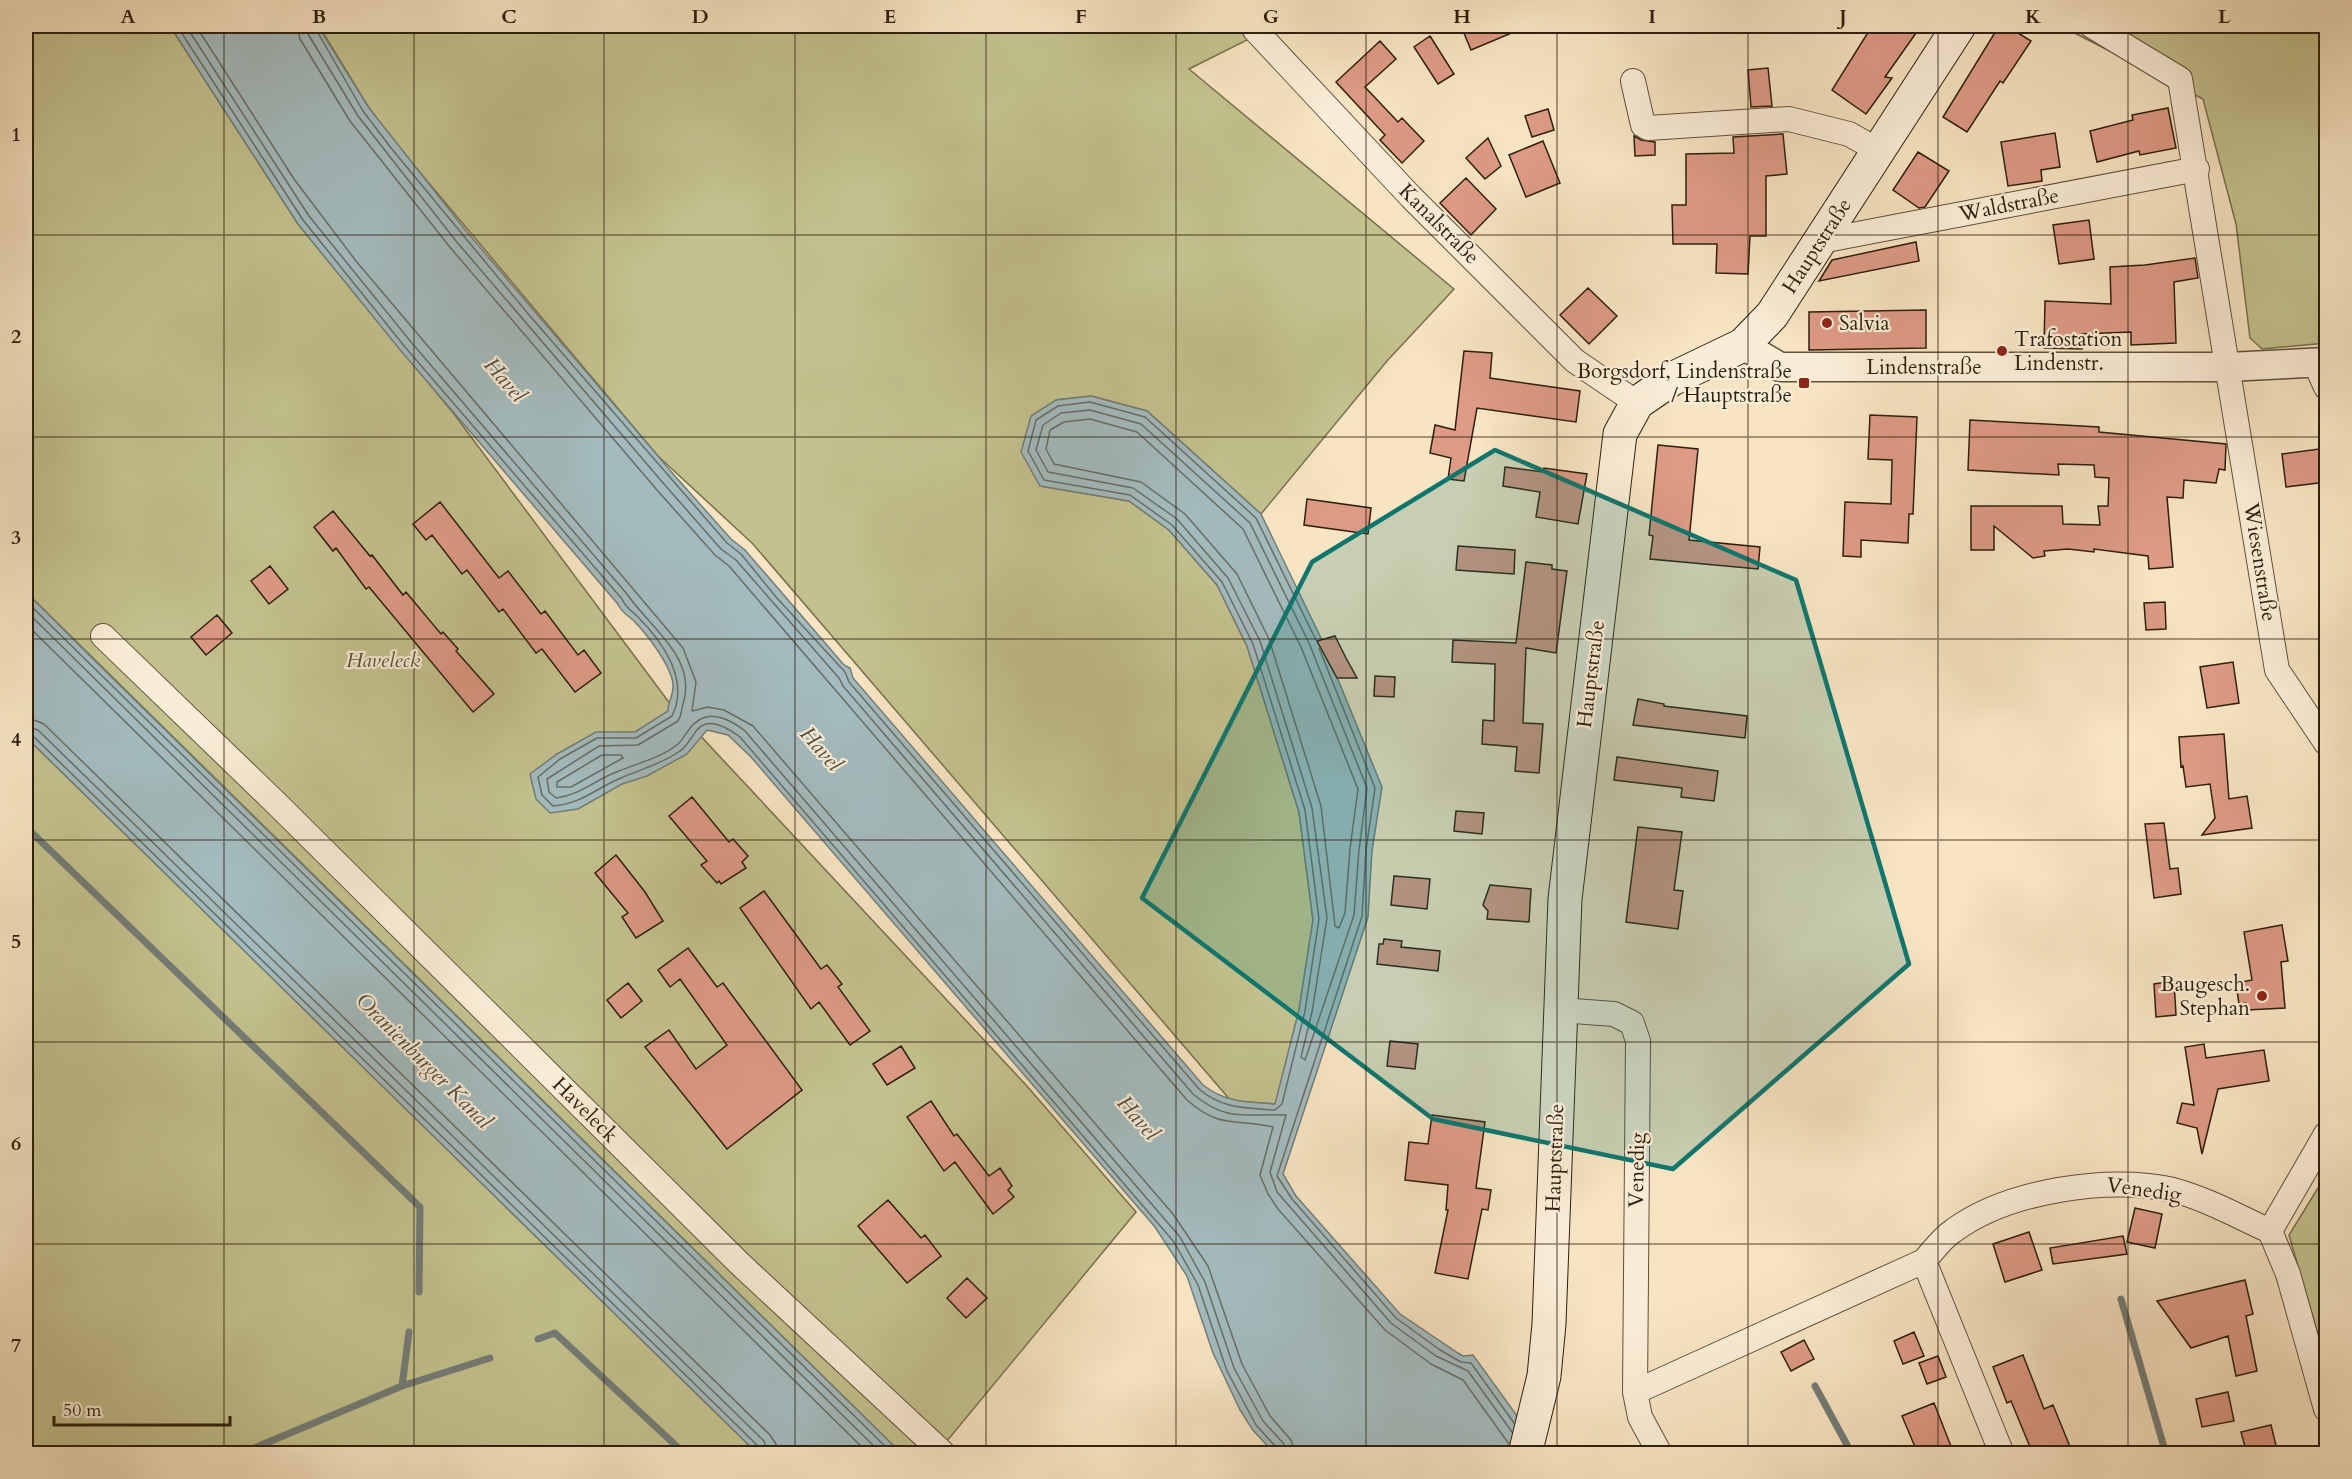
<svg xmlns="http://www.w3.org/2000/svg" width="2352" height="1479" viewBox="0 0 2352 1479" font-family="Cardo,serif">
<style>
.green{fill:#c3c28e;stroke:#78704d;stroke-width:1.5}
.water{fill:#a3bbbe;stroke:#747d77;stroke-width:1.5}
.lines{fill:none;stroke-linecap:round;stroke-linejoin:round}
.shore{stroke:#686d65;stroke-width:1.5}
.stream{stroke:#747d77;stroke-width:7}
.building{fill:#dd9a85;stroke:#2e1f0c;stroke-width:1.5}
.minor-casing{stroke:#60503a;stroke-width:26}
.tertiary-casing{stroke:#60503a;stroke-width:31}
.secondary-casing{stroke:#2e1f0c;stroke-width:35}
.minor{stroke:#faedd7;stroke-width:24}
.tertiary{stroke:#faedd7;stroke-width:28}
.secondary{stroke:#faedd7;stroke-width:33}
.marked{fill:#0f766e;fill-opacity:0.2;stroke:#0f766e;stroke-width:4.5;stroke-linejoin:round}
.grid{fill:none;stroke:#2e1f0c;stroke-width:1.5;stroke-opacity:0.55}
.poi-dot{fill:#8f2418;stroke:#faedd7;stroke-width:2}
.labels{text-anchor:middle;dominant-baseline:central;stroke-width:4.5;stroke-linejoin:round;paint-order:stroke}
.street-label{font-size:21px;fill:#2e1f0c;stroke:#faedd7}
.poi-label{font-size:21px;fill:#2e1f0c;stroke:#faedd7;text-anchor:start}
.park-label{font-size:21px;font-style:italic;fill:#5b5033;stroke:#faedd7}
.water-label{font-size:22px;font-style:italic;fill:#514e41;stroke:#faedd7}
.neatline{fill:none;stroke:#2e1f0c;stroke-width:2}
.grid-label{font-size:20px;text-anchor:middle;font-weight:bold;fill:#2e1f0c}
</style>
<rect width="100%" height="100%" fill="#f7e4c2"/>
<filter id="stains"><feTurbulence type="fractalNoise" baseFrequency=".00333" numOctaves="4"/><feColorMatrix values="0 0 0 0 .2 0 0 0 0 .09 0 0 0 0 .02 0 0 0 .5 -.17"/></filter>
<radialGradient id="worn" r=".72"><stop offset=".6" stop-color="#630" stop-opacity="0"/><stop offset="1" stop-color="#630" stop-opacity=".3"/></radialGradient>
<path class="green" d="M 26,26 L 170,26 L 298,224 L 454,414 L 668,701 L 1026,1085 L 1136,1212 L 937,1453 L 901,1453 L 26,592 Z
M 319,26 L 1275,26 L 1189,69 L 1454,289 L 1387,361 L 1261,514 L 1147,411 L 1091,396 L 1056,400 L 1040,486 L 1129,501 L 1169,530 L 1217,585 L 1247,646 L 1299,812 L 1313,920 L 1299,1010 L 1276,1104 L 1231,1101 L 753,544 L 658,456 L 396,144 L 369,108 Z
M 2061,26 L 2326,26 L 2326,343 L 2262,349 L 2250,338 L 2236,224 L 2203,99 Z
M 26,737 L 757,1453 L 26,1453 Z
M 2326,1175 L 2326,1362 L 2289,1235 Z"/>
<path class="water" d="M 170,26 L 318,26 L 369,108 L 467,232 L 674,475 L 731,539 L 745,550 L 844,665 L 850,668 L 853,678 L 1203,1085 C 1226,1103 1248,1102 1275,1104 L 1299,1010 L 1313,920 L 1299,812 L 1247,646 L 1217,585 L 1169,530 L 1129,501 L 1040,486 L 1021,452 L 1031,416 L 1056,400 L 1091,396 L 1147,411 L 1261,514 L 1321,638 L 1382,787 L 1372,851 L 1368,917 L 1283,1174 L 1296,1196 L 1400,1314 L 1458,1353 L 1463,1356 L 1473,1355 L 1544,1453 L 1274,1453 L 1252,1429 L 1240,1410 L 1213,1353 L 1187,1276 L 1155,1227 L 751,757 L 728,735 L 707,730 L 687,754 L 647,776 L 622,784 L 578,809 L 550,813 L 536,799 L 530,774 L 557,754 L 596,732 L 635,732 L 668,711 C 668,701 674,695 673,684 C 671,665 646,633 633,620 C 626,614 622,613 617,603 L 401,351 L 298,224 Z
M 26,592 L 96,662 L 901,1453 L 757,1453 L 26,737 Z"/>
<g class="lines">
<path class="shore" d="M 177,26 L 303,220 L 405,347 L 622,599 C 626,608 631,610 637,616 C 663,642 690,680 672,716 L 636,738 L 597,738 L 560,759 L 538,777 L 542,795 L 553,806 C 584,803 594,789 621,778 C 641,769 662,764 680,751 C 691,744 693,728 706,724 C 717,721 732,731 740,737 L 1174,1242 L 1198,1285 L 1227,1371 L 1256,1425 L 1277,1448 L 1278,1454
M 186,26 L 309,216 L 411,342 L 627,594 C 649,627 698,658 683,704 C 681,710 682,715 678,721 L 638,745 L 599,746 L 547,779 L 549,792 L 556,798 C 581,795 596,779 619,771 C 638,763 661,758 678,744 C 687,735 690,723 703,718 C 717,712 735,723 745,731 L 1180,1237 L 1205,1282 L 1234,1368 L 1263,1421 L 1284,1444 L 1286,1454
M 196,26 L 294,179 L 356,261 L 683,648 L 696,682 L 692,711 L 708,707 L 724,710 L 753,726 L 1173,1214 L 1208,1266 L 1242,1364 L 1270,1416 L 1291,1440 L 1295,1454
M 297,26 L 300,39 L 350,121 L 449,246 L 657,490 L 715,555 L 729,566 L 1187,1100 C 1221,1130 1236,1118 1273,1127 L 1260,1175 L 1268,1194 L 1278,1209 L 1385,1330 L 1431,1364 L 1463,1380 L 1509,1444
M 306,26 L 308,34 L 358,116 L 456,241 L 664,484 L 721,549 L 736,560 L 839,678 L 843,686 L 1193,1094 C 1227,1123 1248,1113 1286,1115 L 1270,1172 L 1277,1192 L 1391,1323 L 1436,1356 L 1468,1371 L 1512,1432
M 314,26 L 363,111 L 391,148 L 530,316 L 727,543 L 741,554 L 776,597 L 845,672 L 849,682 L 1199,1089 C 1222,1109 1246,1108 1275,1110 L 1282,1104 L 1305,1011 L 1319,919 L 1305,810 L 1253,644 L 1222,582 L 1172,525 L 1130,495 L 1044,480 L 1028,451 L 1036,420 L 1058,406 L 1090,402 L 1145,417 L 1256,518 L 1316,640
M 1090,410 L 1141,424 L 1250,523 L 1309,643 L 1367,788 L 1359,850 L 1354,915 L 1305,1060 L 1301,1057 L 1312,1012 L 1327,918 L 1312,808 L 1260,641 L 1228,578 L 1177,519 L 1133,488 L 1048,472 L 1036,450 L 1043,425 L 1061,413 Z
M 1090,419 L 1137,432 L 1243,529 L 1301,647 L 1358,789 L 1350,849 L 1345,913 L 1339,928 L 1335,926 L 1321,806 L 1269,639 L 1237,574 L 1185,514 L 1141,482 L 1054,464 L 1046,449 L 1050,430 L 1064,422 Z
M 26,601 L 893,1454
M 26,611 L 882,1454
M 26,624 L 869,1454
M 1319,648 L 1375,788 L 1366,850 L 1362,916 L 1277,1176 L 1292,1199 L 1396,1318 L 1440,1350 L 1461,1362 L 1471,1363 L 1514,1423
M 26,717 L 44,724 L 770,1435 L 776,1444 L 777,1454
M 26,726 L 38,730 L 764,1441 L 768,1454
M 26,733 L 32,735 L 759,1447 L 761,1454
M 602,755 L 621,755 L 623,758 L 571,787 L 557,787 L 557,782 Z"/>
<path class="stream" d="M 26,827 L 420,1207 L 419,1292
M 2121,1299 L 2166,1454
M 538,1339 L 555,1333 L 685,1454
M 402,1386 L 409,1332
M 1815,1386 L 1852,1454
M 240,1454 L 402,1386 L 490,1358"/>
</g>
<path class="building" d="M 1461,26 L 1528,26 L 1471,50 Z
M 1872,26 L 1921,26 L 1885,77 L 1892,78 L 1866,114 L 1832,90 Z
M 1999,26 L 2007,26 L 2031,41 L 2003,83 L 2000,81 L 1967,132 L 1943,117 Z
M 1430,36 L 1454,74 L 1438,84 L 1414,47 Z
M 1380,41 L 1396,59 L 1365,87 L 1398,122 L 1402,118 L 1424,141 L 1402,163 L 1380,140 L 1385,135 L 1336,82 Z
M 1768,68 L 1772,106 L 1751,107 L 1748,70 Z
M 2168,108 L 2176,148 L 2140,155 L 2139,151 L 2097,162 L 2090,131 L 2133,120 L 2132,115 Z
M 1548,109 L 1554,130 L 1532,137 L 1525,116 Z
M 2055,133 L 2060,167 L 2041,170 L 2042,181 L 2008,186 L 2001,142 Z
M 1783,134 L 1787,174 L 1766,176 L 1766,236 L 1750,236 L 1748,274 L 1716,273 L 1717,244 L 1673,244 L 1672,205 L 1686,205 L 1686,154 L 1734,153 L 1733,137 Z
M 1634,136 L 1641,140 L 1655,142 L 1655,155 L 1635,156 Z
M 1488,138 L 1501,166 L 1485,179 L 1466,158 Z
M 1543,141 L 1560,183 L 1526,197 L 1509,155 Z
M 1918,152 L 1949,171 L 1925,207 L 1919,208 L 1893,190 Z
M 1466,178 L 1496,209 L 1471,235 L 1440,203 Z
M 2089,220 L 2094,259 L 2059,264 L 2053,225 Z
M 1916,242 L 1919,261 L 1819,281 L 1832,260 Z
M 2195,258 L 2198,278 L 2174,282 L 2176,343 L 2131,345 L 2131,332 L 2082,334 L 2082,349 L 2044,348 L 2045,301 L 2111,304 L 2110,267 L 2145,265 Z
M 1588,288 L 1617,316 L 1589,344 L 1560,315 Z
M 1926,310 L 1926,348 L 1809,350 L 1809,312 Z
M 1464,351 L 1492,353 L 1490,378 L 1580,391 L 1576,422 L 1477,408 L 1464,481 L 1448,479 L 1451,458 L 1430,453 L 1435,425 L 1455,430 Z
M 1870,415 L 1917,417 L 1913,514 L 1909,514 L 1908,543 L 1861,540 L 1861,557 L 1843,556 L 1845,502 L 1891,504 L 1892,460 L 1868,459 Z
M 1970,420 L 2099,427 L 2099,432 L 2226,444 L 2225,470 L 2219,469 L 2216,483 L 2184,480 L 2183,498 L 2167,497 L 2173,567 L 2149,569 L 2148,556 L 2094,549 L 2094,552 L 2068,549 L 2044,551 L 2045,556 L 2033,558 L 1994,526 L 1994,550 L 1971,550 L 1971,506 L 2062,506 L 2063,524 L 2100,525 L 2098,506 L 2108,506 L 2109,478 L 2095,477 L 2094,465 L 2058,464 L 2059,475 L 1968,470 Z
M 1658,445 L 1698,449 L 1689,540 L 1760,547 L 1758,569 L 1650,559 L 1653,536 L 1649,535 Z
M 2326,448 L 2326,482 L 2286,487 L 2282,454 Z
M 1505,467 L 1543,472 L 1544,468 L 1587,474 L 1578,524 L 1536,517 L 1540,492 L 1503,486 Z
M 1307,499 L 1371,508 L 1368,534 L 1304,525 Z
M 440,502 L 499,578 L 508,571 L 541,614 L 545,611 L 578,655 L 584,650 L 601,673 L 575,692 L 542,649 L 536,653 L 503,609 L 499,612 L 467,570 L 462,574 L 432,535 L 426,540 L 413,524 Z
M 333,511 L 370,556 L 372,555 L 403,595 L 406,592 L 441,634 L 443,632 L 458,649 L 456,651 L 494,694 L 473,712 L 369,587 L 366,589 L 336,548 L 333,551 L 314,527 Z
M 1458,546 L 1515,550 L 1514,574 L 1456,570 Z
M 1526,562 L 1552,565 L 1552,569 L 1567,571 L 1556,653 L 1526,648 L 1523,723 L 1543,724 L 1539,773 L 1515,771 L 1517,747 L 1482,744 L 1483,720 L 1494,721 L 1495,664 L 1452,662 L 1453,640 L 1516,643 Z
M 270,566 L 288,589 L 269,604 L 251,581 Z
M 2165,602 L 2166,629 L 2146,630 L 2144,603 Z
M 217,615 L 232,633 L 206,655 L 191,637 Z
M 1335,636 L 1346,658 L 1357,678 L 1337,678 L 1317,641 Z
M 2233,662 L 2239,703 L 2207,708 L 2200,667 Z
M 1375,676 L 1395,677 L 1394,697 L 1374,696 Z
M 1638,699 L 1664,704 L 1664,706 L 1747,716 L 1745,738 L 1633,725 Z
M 2224,734 L 2229,799 L 2247,796 L 2252,828 L 2202,835 L 2215,818 L 2210,784 L 2186,787 L 2183,766 L 2181,767 L 2179,737 Z
M 1617,757 L 1718,771 L 1714,801 L 1681,797 L 1682,788 L 1614,780 Z
M 692,797 L 729,842 L 733,839 L 748,856 L 742,862 L 746,868 L 721,884 L 719,881 L 717,883 L 701,865 L 707,861 L 669,816 Z
M 1456,811 L 1484,813 L 1482,834 L 1454,831 Z
M 2164,823 L 2170,869 L 2178,868 L 2181,894 L 2154,898 L 2145,824 Z
M 1638,827 L 1682,832 L 1674,890 L 1683,891 L 1678,929 L 1626,922 Z
M 616,855 L 645,892 L 663,921 L 636,938 L 622,917 L 628,913 L 595,873 Z
M 1394,876 L 1430,879 L 1427,909 L 1391,905 Z
M 1490,885 L 1531,889 L 1529,922 L 1487,919 L 1488,911 L 1483,905 Z
M 764,891 L 821,969 L 827,965 L 842,984 L 838,987 L 870,1031 L 850,1045 L 819,1002 L 811,1009 L 740,908 Z
M 2282,925 L 2288,961 L 2281,962 L 2285,1008 L 2247,1010 L 2246,1003 L 2239,1004 L 2236,983 L 2252,980 L 2244,932 Z
M 1384,939 L 1402,941 L 1401,947 L 1440,951 L 1438,971 L 1377,964 L 1379,944 L 1383,944 Z
M 688,948 L 717,987 L 723,983 L 802,1090 L 727,1149 L 645,1047 L 669,1030 L 696,1069 L 727,1045 L 680,979 L 670,987 L 658,970 Z
M 2174,981 L 2176,1015 L 2156,1017 L 2154,984 Z
M 628,983 L 642,1001 L 621,1018 L 607,1000 Z
M 1390,1041 L 1418,1044 L 1415,1069 L 1387,1066 Z
M 2204,1044 L 2206,1058 L 2264,1050 L 2269,1081 L 2218,1089 L 2202,1154 L 2197,1128 L 2177,1123 L 2182,1103 L 2194,1105 L 2185,1047 Z
M 901,1046 L 915,1068 L 887,1085 L 873,1064 Z
M 931,1101 L 954,1136 L 957,1134 L 989,1176 L 1000,1168 L 1012,1186 L 1008,1190 L 1014,1197 L 993,1214 L 955,1162 L 944,1171 L 907,1117 Z
M 1432,1115 L 1485,1122 L 1476,1188 L 1491,1190 L 1488,1210 L 1482,1209 L 1468,1279 L 1435,1273 L 1448,1210 L 1446,1210 L 1448,1185 L 1405,1180 L 1409,1142 L 1428,1144 Z
M 888,1200 L 921,1238 L 925,1235 L 941,1256 L 907,1283 L 858,1226 Z
M 2135,1208 L 2162,1214 L 2155,1248 L 2127,1242 Z
M 2029,1232 L 2042,1270 L 2005,1282 L 1993,1244 Z
M 2123,1236 L 2127,1254 L 2053,1264 L 2050,1248 Z
M 967,1278 L 987,1298 L 966,1318 L 947,1298 Z
M 2245,1280 L 2253,1314 L 2246,1316 L 2257,1371 L 2236,1376 L 2228,1336 L 2191,1348 L 2157,1301 Z
M 1914,1332 L 1924,1356 L 1903,1364 L 1894,1341 Z
M 1804,1340 L 1814,1359 L 1791,1371 L 1781,1352 Z
M 2023,1355 L 2044,1409 L 2053,1405 L 2073,1454 L 2033,1454 L 2011,1401 L 2007,1403 L 1993,1367 Z
M 1938,1356 L 1946,1377 L 1927,1384 L 1919,1363 Z
M 2228,1392 L 2234,1421 L 2202,1427 L 2196,1399 Z
M 1934,1403 L 1954,1454 L 1918,1454 L 1902,1416 Z
M 2271,1425 L 2278,1454 L 2247,1454 L 2241,1432 Z"/>
<g class="lines">
<g class="minor-casing">
<path id="minor" d="M 2092,26 L 2180,79 L 2277,670 L 2326,743
M 1255,30 L 1411,197 L 1575,361 L 1637,403
M 1633,81 L 1643,125 L 1648,128 L 1789,119 L 1849,134 L 1879,151
M 1821,241 L 2197,169
M 2315,363 L 2326,387
M 103,636 L 277,804 L 739,1263 L 944,1454
M 1560,1010 L 1614,1014 L 1632,1023 L 1638,1041 L 1635,1392 L 1640,1417 L 1660,1454
M 2326,1134 L 2270,1231 L 2288,1274 L 2326,1409
M 1924,1261 L 2002,1454
M 1635,1392 L 1924,1261 C 1933,1251 1942,1238 1953,1231 C 2007,1191 2109,1175 2173,1190 C 2207,1199 2239,1217 2270,1231"/>
</g>
<g class="tertiary-casing">
<path id="tertiary" d="M 1743,345 L 1780,367 L 2228,367 L 2326,362"/>
</g>
<g class="secondary-casing">
<path id="secondary" d="M 1525,1454 L 1544,1376 L 1549,1324 L 1565,899 L 1620,434 L 1637,403 L 1672,379 L 1743,345 L 1772,315 L 1959,26"/>
</g>
<use href="#minor" class="minor"/>
<use href="#tertiary" class="tertiary"/>
<use href="#secondary" class="secondary"/>
</g>
<path class="marked" d="M 1495,450 L 1796,580 L 1909,964 L 1673,1169 L 1433,1119 L 1142,898 L 1312,562 Z"/>
<path class="grid" d="M 224,26 L 224,1454M 414,26 L 414,1454M 604,26 L 604,1454M 795,26 L 795,1454M 986,26 L 986,1454M 1176,26 L 1176,1454M 1366,26 L 1366,1454M 1557,26 L 1557,1454M 1748,26 L 1748,1454M 1938,26 L 1938,1454M 2128,26 L 2128,1454M 26,235 L 2326,235M 26,437 L 2326,437M 26,639 L 2326,639M 26,840 L 2326,840M 26,1042 L 2326,1042M 26,1244 L 2326,1244"/>
<g class="poi-dot">
<circle cx="1827" cy="323" r="6"/>
<circle cx="2002" cy="351" r="6"/>
<rect x="1798" y="377" width="12" height="12" rx="3"/>
<circle cx="2262" cy="996" r="6"/>
</g>
<g class="labels">
<g class="street-label">
<text transform="translate(2009 205) rotate(-11)">Waldstraße</text>
<text transform="translate(1439 224) rotate(45)">Kanalstraße</text>
<text transform="translate(1817 246) rotate(-57)">Hauptstraße</text>
<text x="1924" y="367">Lindenstraße</text>
<text transform="translate(2260 562) rotate(81)">Wiesenstraße</text>
<text transform="translate(1591 674) rotate(-83)">Hauptstraße</text>
<text transform="translate(585 1110) rotate(45)">Haveleck</text>
<text transform="translate(1555 1158) rotate(-88)">Hauptstraße</text>
<text transform="translate(1637 1170) rotate(-89)">Venedig</text>
<text transform="translate(2144 1190) rotate(8)">Venedig</text>
</g>
<g class="poi-label">
<text x="1839" y="323">Salvia</text>
<text x="2014" y="339">Trafostation<tspan x="2014" dy="24">Lindenstr.</tspan></text>
<text x="1792" y="371" text-anchor="end">Borgsdorf, Lindenstraße<tspan x="1792" dy="24">/ Hauptstraße</tspan></text>
<text x="2250" y="984" text-anchor="end">Baugesch.<tspan x="2250" dy="24">Stephan</tspan></text>
</g>
<g class="park-label">
<text x="383" y="660">Haveleck</text>
</g>
<g class="water-label">
<text transform="translate(505 380) rotate(49)">Havel</text>
<text transform="translate(821 749) rotate(49)">Havel</text>
<text transform="translate(424 1061) rotate(45)">Oranienburger Kanal</text>
<text transform="translate(1138 1118) rotate(49)">Havel</text>
</g>
</g>
<rect width="2352" height="1479" fill="none" stroke="#f7e4c2" stroke-width="66"/>
<path d="M54 1416v9h176v-9" fill="none" stroke="#2e1f0c" stroke-width="3"/>
<text x="63" y="1416" font-size="18" fill="#2e1f0c" stroke="#faedd7" stroke-width="4.5" paint-order="stroke">50 m</text>
<rect x="33" y="33" width="2286" height="1413" class="neatline"/>
<g class="grid-label">
<text x="128" y="23">A</text>
<text x="319" y="23">B</text>
<text x="509" y="23">C</text>
<text x="700" y="23">D</text>
<text x="890" y="23">E</text>
<text x="1081" y="23">F</text>
<text x="1271" y="23">G</text>
<text x="1462" y="23">H</text>
<text x="1652" y="23">I</text>
<text x="1843" y="23">J</text>
<text x="2033" y="23">K</text>
<text x="2224" y="23">L</text>
<text x="16" y="141">1</text>
<text x="16" y="343">2</text>
<text x="16" y="544">3</text>
<text x="16" y="746">4</text>
<text x="16" y="948">5</text>
<text x="16" y="1150">6</text>
<text x="16" y="1352">7</text>
</g>
<rect width="100%" height="100%" filter="url(#stains)"/>
<rect width="100%" height="100%" fill="url(#worn)"/>
</svg>
